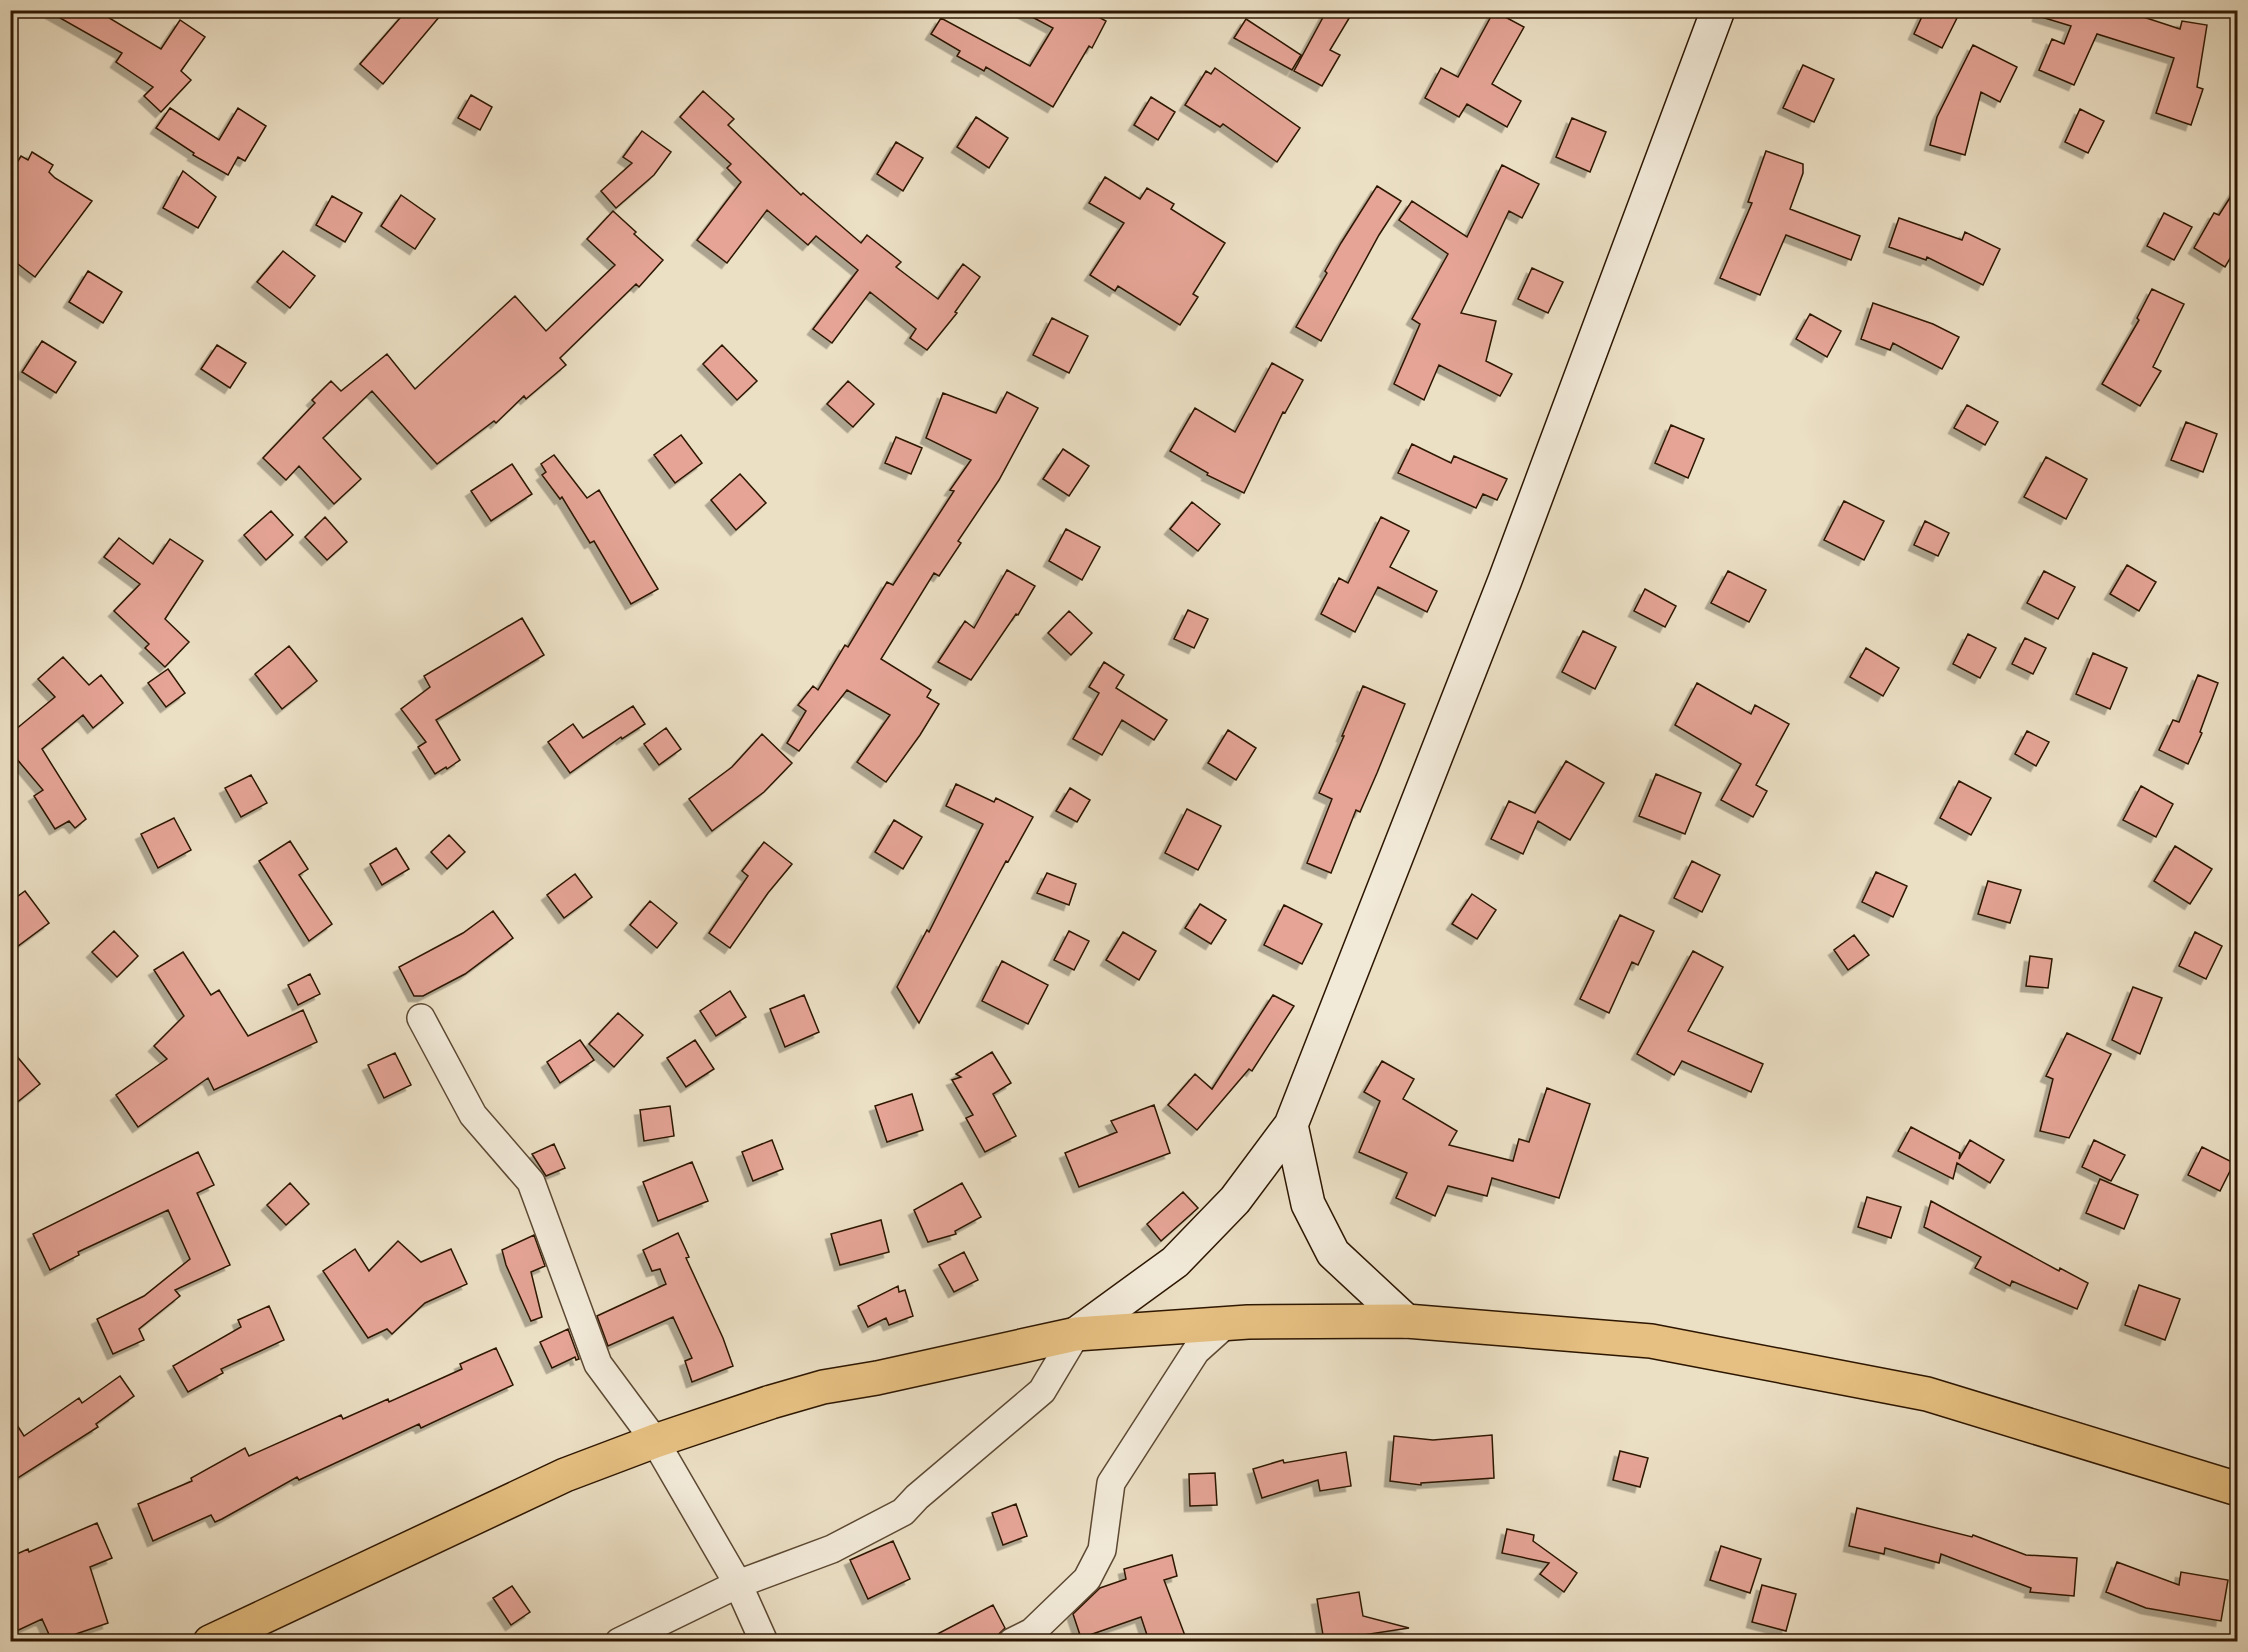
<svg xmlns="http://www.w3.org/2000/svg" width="2248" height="1652" viewBox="0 0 2248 1652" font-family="'IM FELL English',serif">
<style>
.building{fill:#e5a496;stroke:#2d1601;stroke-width:1.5;filter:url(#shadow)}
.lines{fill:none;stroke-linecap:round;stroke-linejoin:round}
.street-casing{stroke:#5c4832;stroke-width:30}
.secondary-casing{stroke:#2d1601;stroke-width:36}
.highway-casing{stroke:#2d1601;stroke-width:36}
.street{stroke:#f2ead9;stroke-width:27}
.secondary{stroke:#f2ead9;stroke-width:33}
.highway{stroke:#e6c082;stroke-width:33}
</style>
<defs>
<filter id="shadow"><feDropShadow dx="-5.5" dy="5.5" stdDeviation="0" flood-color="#0004"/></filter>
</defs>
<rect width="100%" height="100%" fill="#ebdfc4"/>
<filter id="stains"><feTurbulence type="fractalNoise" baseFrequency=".00333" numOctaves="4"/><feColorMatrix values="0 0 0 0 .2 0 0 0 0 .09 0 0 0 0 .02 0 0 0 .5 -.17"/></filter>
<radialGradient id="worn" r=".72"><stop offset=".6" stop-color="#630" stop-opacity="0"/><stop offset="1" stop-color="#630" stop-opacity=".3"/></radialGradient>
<path class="building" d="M 46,10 L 96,10 L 161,49 L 180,20 L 205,37 L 181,71 L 191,80 L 161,112 L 144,96 L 153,87 L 116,62 L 122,53 Z
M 407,10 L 445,10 L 383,84 L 360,64 Z
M 1019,10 L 1086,10 L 1106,21 L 1092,48 L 1089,46 L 1053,107 L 986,67 L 984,71 L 957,56 L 960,51 L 931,34 L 941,18 L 1030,66 L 1053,28 Z
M 1327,10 L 1354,10 L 1330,50 L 1340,55 L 1322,86 L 1294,71 Z
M 1925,10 L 1961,10 L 1942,48 L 1914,34 Z
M 2039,10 L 2122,10 L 2180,29 L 2182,21 L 2207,25 L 2197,87 L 2203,89 L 2191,125 L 2156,113 L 2174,58 L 2097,34 L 2074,85 L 2039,70 L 2052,39 L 2064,44 L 2071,26 L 2038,16 Z
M 1494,11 L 1524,27 L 1492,84 L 1521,101 L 1507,127 L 1467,104 L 1459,117 L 1425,98 L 1441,68 L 1458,77 Z
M 1246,19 L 1301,55 L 1292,70 L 1234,38 Z
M 1973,45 L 2017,67 L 2000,102 L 1981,92 L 1965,155 L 1930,145 L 1937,117 Z
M 1803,65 L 1834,79 L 1814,122 L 1783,108 Z
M 1215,68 L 1300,128 L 1277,162 L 1223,124 L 1220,127 L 1185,105 L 1206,71 L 1211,74 Z
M 703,91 L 734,119 L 728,125 L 801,195 L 803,193 L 861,243 L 867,235 L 901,262 L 896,267 L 938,299 L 963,264 L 980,277 L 955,312 L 957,313 L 927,350 L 910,338 L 916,329 L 870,292 L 832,343 L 813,329 L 858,270 L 816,236 L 808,245 L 767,210 L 727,263 L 697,240 L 741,182 L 727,168 L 731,164 L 680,117 Z
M 471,95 L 492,107 L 480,130 L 458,118 Z
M 1151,97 L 1175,112 L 1158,140 L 1134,125 Z
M 170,108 L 219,140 L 238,108 L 266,126 L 245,161 L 238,157 L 228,175 L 193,155 L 194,153 L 156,128 Z
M 2080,109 L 2104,121 L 2088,153 L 2065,142 Z
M 976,117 L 1008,138 L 989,168 L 957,147 Z
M 1572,118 L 1606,132 L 1590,172 L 1556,157 Z
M 642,131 L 671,152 L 654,175 L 616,208 L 601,191 L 632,163 L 623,157 Z
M 896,142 L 923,158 L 903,191 L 877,174 Z
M 1766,151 L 1803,164 L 1803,173 L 1790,209 L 1860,236 L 1851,260 L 1786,235 L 1760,295 L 1720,278 L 1752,203 L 1748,202 Z
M 32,152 L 53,165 L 49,172 L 55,178 L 92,201 L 35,277 L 10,258 L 10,174 L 21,156 L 28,160 Z
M 1502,165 L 1539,184 L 1522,218 L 1509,211 L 1461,313 L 1496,321 L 1486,361 L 1512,374 L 1500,396 L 1439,365 L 1424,400 L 1394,384 L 1420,324 L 1412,319 L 1448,254 L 1399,220 L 1412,201 L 1467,237 Z
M 183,171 L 216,197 L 198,228 L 163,208 Z
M 1105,177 L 1140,199 L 1147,188 L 1174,204 L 1171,209 L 1225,243 L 1193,294 L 1198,297 L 1180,325 L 1118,286 L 1115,291 L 1090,275 L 1124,223 L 1089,203 Z
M 2238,185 L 2238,245 L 2225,267 L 2194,248 L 2214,213 L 2219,215 Z
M 1377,186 L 1401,201 L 1379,235 L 1321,341 L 1296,327 L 1327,273 L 1325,271 L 1341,243 Z
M 401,195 L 435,219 L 415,249 L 381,226 Z
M 332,196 L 362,213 L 345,242 L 316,225 Z
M 613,211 L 636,232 L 634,234 L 663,260 L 639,287 L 636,284 L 560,358 L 566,365 L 526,399 L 524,396 L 496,423 L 494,421 L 437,464 L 372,391 L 323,438 L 361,479 L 334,504 L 299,466 L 286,480 L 263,458 L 315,403 L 312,400 L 331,381 L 341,391 L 387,354 L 415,389 L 515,296 L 546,331 L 615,265 L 587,239 Z
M 2164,213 L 2192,227 L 2174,260 L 2147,246 Z
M 1899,218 L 1962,240 L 1965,232 L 2000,249 L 1983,285 L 1927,257 L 1926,260 L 1889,247 Z
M 283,251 L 315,276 L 290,308 L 257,282 Z
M 1532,268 L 1563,282 L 1548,313 L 1518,299 Z
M 88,271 L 122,292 L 103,323 L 69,302 Z
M 2152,289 L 2184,304 L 2153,367 L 2161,371 L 2140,406 L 2102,384 L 2139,320 L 2137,318 Z
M 1873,303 L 1933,324 L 1959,337 L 1942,369 L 1893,343 L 1890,350 L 1861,339 Z
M 1810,314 L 1841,331 L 1827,357 L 1796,339 Z
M 1052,318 L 1088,336 L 1069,373 L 1033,355 Z
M 42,341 L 76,362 L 56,393 L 22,372 Z
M 217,345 L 246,363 L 230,388 L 201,369 Z
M 722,345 L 757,381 L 737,400 L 703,364 Z
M 1272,363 L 1303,380 L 1285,413 L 1283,412 L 1244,493 L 1207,475 L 1208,473 L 1170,451 L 1195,408 L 1235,432 Z
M 848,381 L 874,404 L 853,427 L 827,404 Z
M 1007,392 L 1038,408 L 999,480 L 958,541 L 961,543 L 939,576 L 934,573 L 881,659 L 931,690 L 927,697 L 939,704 L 920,735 L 886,782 L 857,762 L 890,715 L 847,690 L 799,751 L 787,743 L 806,711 L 798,705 L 813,686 L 818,690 L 845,645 L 848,647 L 887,582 L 893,585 L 954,491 L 950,490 L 971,460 L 926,438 L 943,393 L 996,413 Z
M 1967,405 L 1998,422 L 1985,445 L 1954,428 Z
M 2186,422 L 2217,434 L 2203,472 L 2171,460 Z
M 1671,425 L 1704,439 L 1688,478 L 1655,463 Z
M 681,435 L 702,463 L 675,483 L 654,455 Z
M 896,437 L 922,448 L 911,474 L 885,463 Z
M 1412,444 L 1451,463 L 1454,456 L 1507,479 L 1497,500 L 1483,494 L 1476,508 L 1398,473 Z
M 1063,449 L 1089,466 L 1069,496 L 1043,479 Z
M 554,455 L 587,498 L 599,490 L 658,589 L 631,604 L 594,541 L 590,543 L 562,497 L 560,499 L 542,475 L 546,472 L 541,464 Z
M 2046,457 L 2087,479 L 2066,519 L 2024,497 Z
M 512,464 L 532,494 L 491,521 L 471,491 Z
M 740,474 L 766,503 L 736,530 L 711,500 Z
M 1844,501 L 1884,521 L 1864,560 L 1824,540 Z
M 1192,502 L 1220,524 L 1198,551 L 1170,529 Z
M 271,511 L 293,535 L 266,560 L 244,535 Z
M 325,517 L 347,542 L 327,560 L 305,537 Z
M 1381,517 L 1409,531 L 1390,567 L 1437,591 L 1427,612 L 1378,587 L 1355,632 L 1321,614 L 1339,578 L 1348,583 Z
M 1925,521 L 1949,533 L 1938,556 L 1914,545 Z
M 1066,529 L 1100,547 L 1082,580 L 1049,561 Z
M 119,538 L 153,564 L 170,539 L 203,561 L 165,619 L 189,642 L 165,667 L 145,648 L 149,644 L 114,611 L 140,584 L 104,557 Z
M 2127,565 L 2156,582 L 2139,611 L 2110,594 Z
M 1007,570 L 1035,586 L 1018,615 L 1016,614 L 971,680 L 938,662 L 965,621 L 974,628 Z
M 1728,571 L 1766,590 L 1749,622 L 1711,603 Z
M 2044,571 L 2075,587 L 2058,619 L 2027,603 Z
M 1645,589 L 1676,606 L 1665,627 L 1634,611 Z
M 1188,610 L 1208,619 L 1194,648 L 1174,639 Z
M 1069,611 L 1092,633 L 1071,655 L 1048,633 Z
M 522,618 L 544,655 L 436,720 L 460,760 L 447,769 L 446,767 L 435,774 L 418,747 L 426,742 L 401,709 L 430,687 L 424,676 Z
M 1583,631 L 1616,647 L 1595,689 L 1562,672 Z
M 1968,634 L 1996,648 L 1980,678 L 1953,664 Z
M 2025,638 L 2046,648 L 2033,674 L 2012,664 Z
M 289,646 L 317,681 L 282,709 L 255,674 Z
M 1866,648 L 1899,668 L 1883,696 L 1850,677 Z
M 2093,653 L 2127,668 L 2110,709 L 2076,694 Z
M 63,657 L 89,685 L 101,675 L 123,703 L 93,728 L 83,715 L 42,749 L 86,819 L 75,828 L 69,821 L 55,829 L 34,796 L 43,790 L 10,751 L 10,734 L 55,697 L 38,679 Z
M 1104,662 L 1124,675 L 1116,688 L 1167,720 L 1154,740 L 1122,720 L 1102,755 L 1073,739 L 1099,693 L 1089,687 Z
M 168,669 L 185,693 L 166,707 L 148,683 Z
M 2198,675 L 2218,683 L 2200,732 L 2202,733 L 2188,764 L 2159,750 L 2173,720 L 2179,722 Z
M 1697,683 L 1751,714 L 1755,705 L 1789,724 L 1756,785 L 1767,791 L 1753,817 L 1721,800 L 1741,764 L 1675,725 Z
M 1363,686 L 1405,704 L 1377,773 L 1360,812 L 1356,810 L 1331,873 L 1307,863 L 1332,799 L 1319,793 L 1344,736 L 1342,736 Z
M 633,706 L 645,724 L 622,739 L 621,737 L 570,773 L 548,742 L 573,724 L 583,738 Z
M 666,728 L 681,749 L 659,765 L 644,744 Z
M 1228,730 L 1256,748 L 1236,780 L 1208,763 Z
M 2027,731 L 2049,742 L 2036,766 L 2015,754 Z
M 762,734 L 792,763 L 764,792 L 712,831 L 689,799 L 732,767 Z
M 1566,761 L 1604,783 L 1570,840 L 1538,821 L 1523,854 L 1491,839 L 1509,801 L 1535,813 Z
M 1656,774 L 1701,793 L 1685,834 L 1639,816 Z
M 251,775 L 267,803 L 241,817 L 225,788 Z
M 1959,781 L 1991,798 L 1971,835 L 1940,818 Z
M 956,784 L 994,802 L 996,798 L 1033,817 L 1008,862 L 1006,861 L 919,1023 L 897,987 L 927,930 L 929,932 L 983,824 L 946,806 Z
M 2141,786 L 2173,804 L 2156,837 L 2123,820 Z
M 1070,788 L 1090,800 L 1077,822 L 1056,811 Z
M 1187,809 L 1221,826 L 1198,870 L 1165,853 Z
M 174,818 L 191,850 L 158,868 L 141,834 Z
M 894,820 L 922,837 L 903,869 L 875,852 Z
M 449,835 L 465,852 L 447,869 L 431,852 Z
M 290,841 L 308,869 L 299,875 L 332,924 L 309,941 L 259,861 Z
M 764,842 L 792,864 L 768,893 L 730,948 L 709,933 L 748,876 L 742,871 Z
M 2175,846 L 2212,869 L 2190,904 L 2154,881 Z
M 396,848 L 409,869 L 382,885 L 370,864 Z
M 1692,861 L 1720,875 L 1702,912 L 1674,898 Z
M 1876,872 L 1907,886 L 1893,917 L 1862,902 Z
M 1047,873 L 1076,884 L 1069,905 L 1037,893 Z
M 575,874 L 592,897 L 564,918 L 547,895 Z
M 1988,881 L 2021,890 L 2010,923 L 1978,914 Z
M 25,891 L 49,923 L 10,952 L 10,902 Z
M 1472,894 L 1496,910 L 1477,939 L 1452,924 Z
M 650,901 L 677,923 L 657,948 L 630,925 Z
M 1200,904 L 1226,920 L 1211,944 L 1185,928 Z
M 1284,905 L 1322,924 L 1302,964 L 1264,945 Z
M 493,911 L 513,938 L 465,974 L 423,996 L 414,996 L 399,967 L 463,933 Z
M 1620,915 L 1654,931 L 1638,965 L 1632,962 L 1609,1013 L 1580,999 Z
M 114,931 L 138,956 L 117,977 L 92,952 Z
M 1069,931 L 1089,941 L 1074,970 L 1054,960 Z
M 1123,932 L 1156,951 L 1139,980 L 1106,960 Z
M 2195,932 L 2222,946 L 2206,979 L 2179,966 Z
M 1854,935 L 1869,955 L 1848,970 L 1834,950 Z
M 1693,951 L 1723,967 L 1688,1031 L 1763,1064 L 1751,1092 L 1682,1061 L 1674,1075 L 1637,1054 Z
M 183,952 L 211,995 L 219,990 L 248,1036 L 303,1010 L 317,1042 L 214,1090 L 208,1078 L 138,1127 L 116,1095 L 167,1059 L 154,1046 L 184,1016 L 154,970 Z
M 2030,956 L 2052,959 L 2048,988 L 2026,986 Z
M 1002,961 L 1048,985 L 1028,1024 L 982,1001 Z
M 310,974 L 320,994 L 298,1005 L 288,985 Z
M 2133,987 L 2162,998 L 2140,1054 L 2112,1040 Z
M 730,991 L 746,1017 L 716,1036 L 700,1011 Z
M 804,995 L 819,1032 L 785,1047 L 770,1009 Z
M 1273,995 L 1294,1006 L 1252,1071 L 1249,1069 L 1197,1130 L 1168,1105 L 1195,1074 L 1212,1089 Z
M 618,1013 L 643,1035 L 614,1067 L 589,1044 Z
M 2067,1033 L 2111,1054 L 2069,1138 L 2040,1131 L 2053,1079 L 2046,1076 Z
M 580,1040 L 594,1060 L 560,1083 L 547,1062 Z
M 695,1040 L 714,1069 L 686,1087 L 667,1058 Z
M 10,1048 L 40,1084 L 10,1108 Z
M 992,1052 L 1011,1083 L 993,1094 L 1016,1136 L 985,1152 L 966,1118 L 973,1115 L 952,1080 L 961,1077 L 956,1074 Z
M 395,1053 L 411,1085 L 384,1098 L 368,1065 Z
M 1382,1061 L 1414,1079 L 1403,1099 L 1457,1131 L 1449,1145 L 1513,1161 L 1519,1139 L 1529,1142 L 1547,1088 L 1590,1104 L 1559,1198 L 1492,1178 L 1487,1196 L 1448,1186 L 1435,1216 L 1396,1198 L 1407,1173 L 1359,1152 L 1380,1101 L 1364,1092 Z
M 912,1094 L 923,1130 L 887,1142 L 875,1106 Z
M 1154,1105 L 1170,1153 L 1079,1187 L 1065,1153 L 1117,1132 L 1111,1121 Z
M 670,1106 L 674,1136 L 644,1141 L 640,1110 Z
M 1911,1127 L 1960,1153 L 1959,1159 L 1970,1140 L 2004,1160 L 1990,1183 L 1957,1163 L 1953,1179 L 1898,1151 Z
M 772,1140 L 783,1169 L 753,1181 L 742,1152 Z
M 2094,1140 L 2125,1155 L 2111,1181 L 2082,1167 Z
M 554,1144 L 565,1168 L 546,1176 L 532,1154 Z
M 2202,1147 L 2234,1163 L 2220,1191 L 2188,1175 Z
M 198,1152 L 214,1185 L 197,1193 L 230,1265 L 175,1290 L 180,1296 L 139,1329 L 144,1340 L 113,1354 L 97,1319 L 144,1296 L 190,1259 L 168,1210 L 78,1252 L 79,1255 L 50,1270 L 33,1234 Z
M 692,1162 L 708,1201 L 658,1221 L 643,1182 Z
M 2100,1179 L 2138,1195 L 2124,1229 L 2086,1213 Z
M 290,1183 L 309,1204 L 286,1225 L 267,1205 Z
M 962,1183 L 981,1217 L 955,1231 L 956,1234 L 928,1242 L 914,1210 Z
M 1183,1192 L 1198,1208 L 1161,1241 L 1147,1224 Z
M 1867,1197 L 1901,1207 L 1891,1238 L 1858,1227 Z
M 1931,1201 L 2059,1271 L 2060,1268 L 2088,1283 L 2077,1309 L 2012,1281 L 2010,1286 L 1975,1268 L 1981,1257 L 1924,1227 Z
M 881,1220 L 889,1252 L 840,1265 L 831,1234 Z
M 678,1233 L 689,1257 L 686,1258 L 723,1338 L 733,1366 L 692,1382 L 685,1361 L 692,1358 L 673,1317 L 608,1346 L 597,1316 L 666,1284 L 660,1269 L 652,1271 L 643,1250 Z
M 534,1235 L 545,1266 L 531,1272 L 542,1317 L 531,1321 L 506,1265 L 502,1250 Z
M 398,1241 L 421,1262 L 451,1249 L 467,1284 L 425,1303 L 392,1334 L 387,1329 L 368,1338 L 323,1271 L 355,1249 L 369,1271 Z
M 964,1252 L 978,1280 L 954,1292 L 939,1265 Z
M 2139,1285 L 2180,1299 L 2165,1340 L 2125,1325 Z
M 898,1286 L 899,1292 L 905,1290 L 913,1316 L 889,1325 L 886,1318 L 868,1327 L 858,1306 Z
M 269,1306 L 284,1340 L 221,1369 L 223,1373 L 188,1392 L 173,1366 L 241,1327 L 238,1320 Z
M 568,1329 L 579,1359 L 576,1360 L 575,1357 L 552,1368 L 540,1342 Z
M 496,1348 L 513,1385 L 421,1428 L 419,1424 L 299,1480 L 297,1477 L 222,1519 L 215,1522 L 211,1515 L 153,1541 L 138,1504 L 192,1481 L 191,1478 L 245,1448 L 249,1456 L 341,1415 L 343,1419 L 388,1399 L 389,1402 L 462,1369 L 460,1364 Z
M 120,1376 L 134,1396 L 96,1424 L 98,1427 L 10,1483 L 10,1414 L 24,1436 L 79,1398 L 82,1403 Z
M 1492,1435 L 1494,1478 L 1421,1483 L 1421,1485 L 1390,1481 L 1394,1436 L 1433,1440 Z
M 1620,1451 L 1648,1458 L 1640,1487 L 1613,1480 Z
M 1346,1452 L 1351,1486 L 1320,1491 L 1318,1480 L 1262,1498 L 1253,1469 L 1283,1460 L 1284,1463 Z
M 1215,1473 L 1217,1505 L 1190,1506 L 1189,1474 Z
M 1016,1504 L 1027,1536 L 1003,1545 L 992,1513 Z
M 1857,1508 L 1972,1537 L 1973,1535 L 2026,1555 L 2077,1558 L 2074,1596 L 2030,1592 L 2031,1588 L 1941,1554 L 1939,1563 L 1885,1548 L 1884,1554 L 1849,1546 Z
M 97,1523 L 112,1558 L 90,1567 L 108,1623 L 76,1634 L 80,1641 L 52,1641 L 42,1619 L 10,1634 L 10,1557 L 28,1549 L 29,1552 Z
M 1507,1529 L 1534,1535 L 1533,1541 L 1577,1573 L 1564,1592 L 1540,1574 L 1549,1563 L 1502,1553 Z
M 893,1541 L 910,1579 L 868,1599 L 850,1560 Z
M 1721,1546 L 1761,1559 L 1750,1593 L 1710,1580 Z
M 1172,1555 L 1177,1576 L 1164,1580 L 1187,1641 L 1149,1641 L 1141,1617 L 1081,1638 L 1073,1614 L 1100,1588 L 1126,1579 L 1124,1569 Z
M 2117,1562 L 2179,1585 L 2181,1572 L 2228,1580 L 2221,1621 L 2146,1608 L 2106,1592 Z
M 1762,1585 L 1796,1594 L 1786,1631 L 1752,1622 Z
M 512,1586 L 530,1612 L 511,1625 L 493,1598 Z
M 1359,1592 L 1363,1616 L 1409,1628 L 1324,1641 L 1317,1599 Z
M 993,1605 L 1005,1628 L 999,1634 L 996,1641 L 924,1641 Z"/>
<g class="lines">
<g class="street-casing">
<path id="street" d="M 421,1018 L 473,1115 L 531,1182 L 598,1364 L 655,1441 L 738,1584 L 764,1642
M 619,1642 L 738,1584 L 832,1549 L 903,1512 L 917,1497 L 1042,1391 L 1076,1334
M 1012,1642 L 1032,1632 L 1087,1579 L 1102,1550 L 1111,1483 L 1196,1351 L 1226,1324"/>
</g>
<g class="secondary-casing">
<path id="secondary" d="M 1291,1125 L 1308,1204 L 1333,1253 L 1406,1321
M 1076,1334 L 1175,1262 L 1235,1200 L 1291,1125 L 1505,580 L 1718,10"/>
</g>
<g class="highway-casing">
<path id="highway" d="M 210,1642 L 565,1475 L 655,1441 L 771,1402 L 823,1387 L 877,1378 L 1076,1334 L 1248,1322 L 1406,1321 L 1651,1341 L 1927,1394 L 2238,1489"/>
</g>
<use href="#street" class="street"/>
<use href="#secondary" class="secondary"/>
<use href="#highway" class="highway"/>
</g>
<rect width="2248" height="1652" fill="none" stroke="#ebdfc4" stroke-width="36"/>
<rect x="12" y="12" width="2224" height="1628" fill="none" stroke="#2d1601" stroke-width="3"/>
<rect x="18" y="18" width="2212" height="1616" fill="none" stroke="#2d1601" stroke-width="1.5"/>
<rect width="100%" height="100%" filter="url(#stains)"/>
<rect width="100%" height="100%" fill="url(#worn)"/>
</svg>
